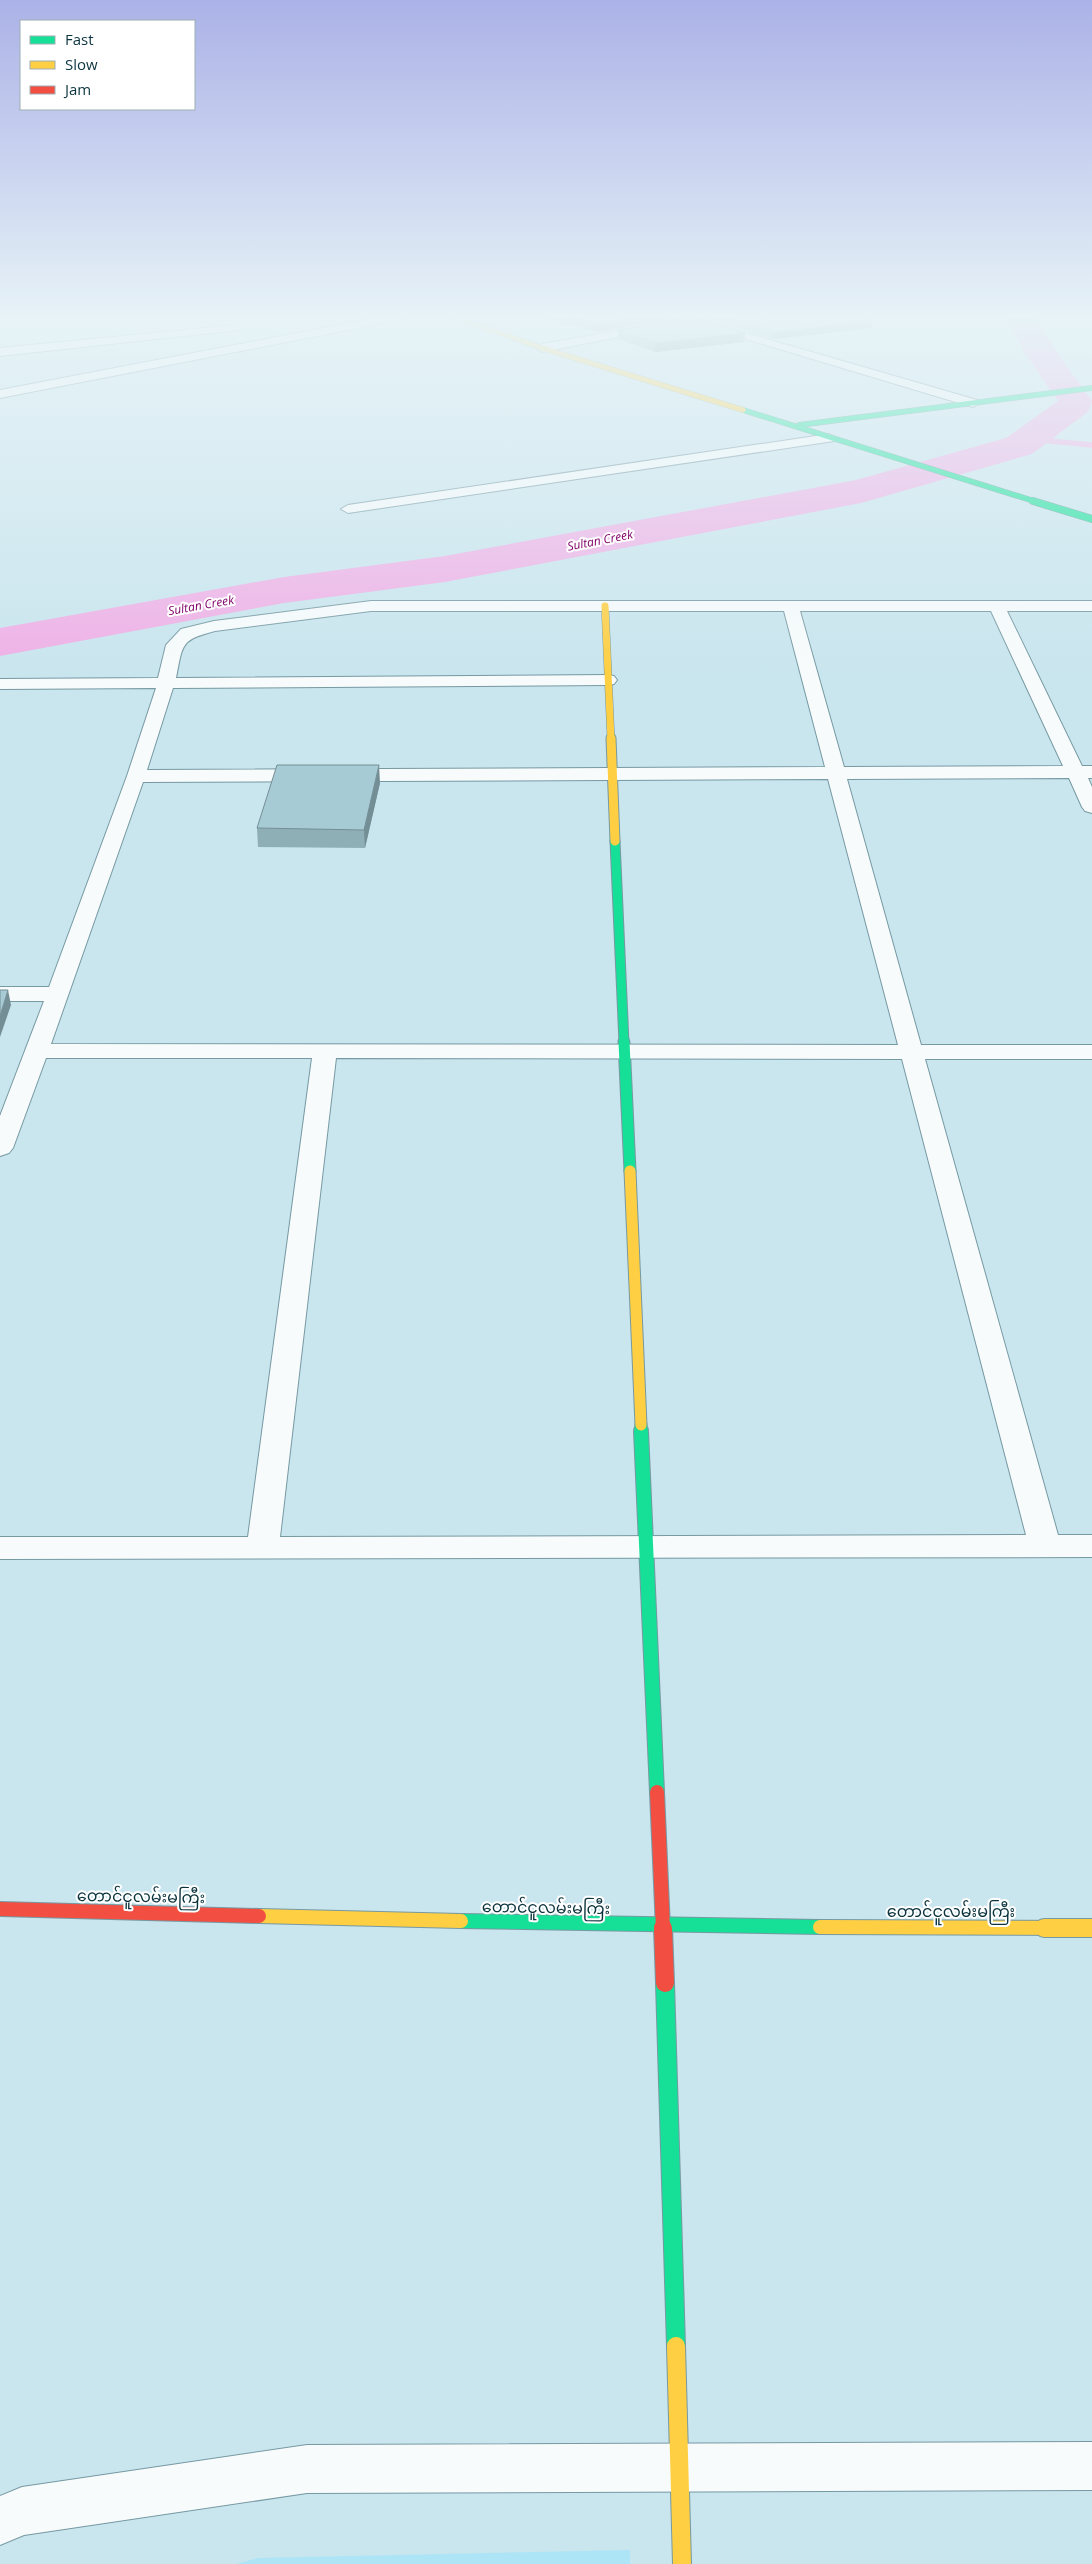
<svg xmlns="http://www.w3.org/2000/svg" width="1092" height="2564" viewBox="0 0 1092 2564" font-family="'Open Sans','Noto Sans Myanmar',sans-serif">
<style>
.built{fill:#aee5f6}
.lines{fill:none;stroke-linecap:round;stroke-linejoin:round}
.stream{stroke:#efb0e6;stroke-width:5.5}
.river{fill:#efb0e6;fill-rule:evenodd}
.street-casing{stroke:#7699a2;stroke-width:2}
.fast-far5-casing{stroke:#7699a2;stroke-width:6}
.fast-far4-casing{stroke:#7699a2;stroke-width:8}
.fast-far3-casing{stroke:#7699a2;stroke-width:11}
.fast-far2-casing{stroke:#7699a2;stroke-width:13}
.fast-far1-casing{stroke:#7699a2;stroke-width:16}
.fast-casing{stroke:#7699a2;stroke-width:20}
.slow-far5-casing{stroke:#7699a2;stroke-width:6}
.slow-far4-casing{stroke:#7699a2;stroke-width:8}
.slow-far3-casing{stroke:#7699a2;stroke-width:11}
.slow-far2-casing{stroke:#7699a2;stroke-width:13}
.slow-far1-casing{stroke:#7699a2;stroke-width:16}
.slow-casing{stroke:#7699a2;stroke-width:20}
.jam-far1-casing{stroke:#7699a2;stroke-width:16}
.jam-casing{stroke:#7699a2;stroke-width:20}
.street{fill:#f7fbfc;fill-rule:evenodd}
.fast-far5{stroke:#16e098;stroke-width:5}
.fast-far4{stroke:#16e098;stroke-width:7}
.fast-far3{stroke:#16e098;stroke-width:9}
.fast-far2{stroke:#16e098;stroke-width:11}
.fast-far1{stroke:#16e098;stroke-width:14}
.fast{stroke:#16e098;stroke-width:18}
.slow-far5{stroke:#ffcf43;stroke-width:5}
.slow-far4{stroke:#ffcf43;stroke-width:7}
.slow-far3{stroke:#ffcf43;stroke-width:9}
.slow-far2{stroke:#ffcf43;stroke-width:11}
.slow-far1{stroke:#ffcf43;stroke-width:14}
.slow{stroke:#ffcf43;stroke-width:18}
.jam-far1{stroke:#f24e42;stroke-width:14}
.jam{stroke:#f24e42;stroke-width:18}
.wall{fill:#8fafb7}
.shaded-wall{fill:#748e95}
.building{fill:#a6cbd5;stroke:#748e95}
.labels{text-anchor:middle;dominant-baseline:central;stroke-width:4;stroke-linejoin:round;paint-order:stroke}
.far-water-label{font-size:12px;font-style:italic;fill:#81036a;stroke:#fff}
.near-street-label{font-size:16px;fill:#0b343e;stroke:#fff}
</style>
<rect width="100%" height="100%" fill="#c9e5ee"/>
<path class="built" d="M 630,2550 L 630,2564 L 236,2564 L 258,2558 Z"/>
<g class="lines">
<path class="stream" d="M 1029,439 L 1092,445"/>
<path class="river" d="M 1007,315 L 1040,315 L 1037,319 L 1055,350 L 1092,401 L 1089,411 L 1032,454 L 861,503 L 445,582 L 284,603 L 0,656 L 0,628 L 284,577 L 445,556 L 856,480 L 1006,438 L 1058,401 L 1024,352 L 1006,318 Z"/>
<g class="street-casing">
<path id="street" d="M 391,315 L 415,315 L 410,318 L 0,398 L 0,390 Z
M 666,315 L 684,315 L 977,400 L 979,403 L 973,407 L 969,406 Z
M 655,324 L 659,325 L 659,329 L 542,352 L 536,348 L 542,344 Z
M 235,325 L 241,328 L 239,330 L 0,356 L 0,348 Z
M 829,434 L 836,438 L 834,441 L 348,513 L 341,509 L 348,505 Z
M 371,601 L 1092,601 L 1092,611 L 1007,611 L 1082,766 L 1092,766 L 1092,778 L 1088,778 L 1092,787 L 1092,813 L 1085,811 L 1082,807 L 1069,778 L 847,779 L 921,1045 L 1092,1045 L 1092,1059 L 925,1059 L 1058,1535 L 1092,1535 L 1092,1557 L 0,1559 L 0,1537 L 248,1537 L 312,1058 L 46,1058 L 13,1148 L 9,1153 L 0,1156 L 0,1116 L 44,1001 L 0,1001 L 0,987 L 49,987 L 127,776 L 156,688 L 0,689 L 0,679 L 158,678 L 166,645 L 181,629 L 214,621 ZM 371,611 L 784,611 L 825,767 L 147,770 L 173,688 L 608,685 L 614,684 L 617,680 L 614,676 L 608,675 L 176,678 C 183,644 180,640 215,631 ZM 800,611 L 991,611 L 1063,766 L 844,767 ZM 828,779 L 898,1045 L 51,1044 L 143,782 ZM 336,1058 L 902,1059 L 1026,1535 L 280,1537 Z
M 1092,2442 L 1092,2490 L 307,2493 L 24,2535 L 0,2545 L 0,2496 L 22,2487 L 307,2445 Z"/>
</g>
<g class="fast-far5-casing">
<path id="fast-far5" d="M 743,410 L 1037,502
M 799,425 L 1092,388"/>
</g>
<g class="fast-far4-casing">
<path id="fast-far4" d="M 1033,501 L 1092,519"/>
</g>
<g class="fast-far3-casing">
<path id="fast-far3" d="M 615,841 L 624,1043"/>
</g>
<g class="fast-far2-casing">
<path id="fast-far2" d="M 624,1042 L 630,1171
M 641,1425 L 641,1432"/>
</g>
<g class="fast-far1-casing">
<path id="fast-far1" d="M 641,1431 L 657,1792
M 461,1921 L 820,1927"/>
</g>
<g class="fast-casing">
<path id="fast" d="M 665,1983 L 676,2346"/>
</g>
<g class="slow-far5-casing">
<path id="slow-far5" d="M 449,315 L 542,348 L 743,410"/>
</g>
<g class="slow-far4-casing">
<path id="slow-far4" d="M 605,606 L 611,740"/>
</g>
<g class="slow-far3-casing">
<path id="slow-far3" d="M 611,738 L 615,841"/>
</g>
<g class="slow-far2-casing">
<path id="slow-far2" d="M 630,1171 L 641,1425"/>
</g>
<g class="slow-far1-casing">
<path id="slow-far1" d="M 259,1916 L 461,1921
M 820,1927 L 1092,1928"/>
</g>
<g class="slow-casing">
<path id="slow" d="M 1044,1928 L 1092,1928
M 676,2346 L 682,2564"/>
</g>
<g class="jam-far1-casing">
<path id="jam-far1" d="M 657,1792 L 663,1929
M 0,1909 L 259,1916"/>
</g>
<g class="jam-casing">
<path id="jam" d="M 663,1928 L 665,1983"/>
</g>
<use href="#street" class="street"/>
<use href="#fast-far5" class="fast-far5"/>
<use href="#fast-far4" class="fast-far4"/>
<use href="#fast-far3" class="fast-far3"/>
<use href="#fast-far2" class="fast-far2"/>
<use href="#fast-far1" class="fast-far1"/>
<use href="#fast" class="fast"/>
<use href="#slow-far5" class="slow-far5"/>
<use href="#slow-far4" class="slow-far4"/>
<use href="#slow-far3" class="slow-far3"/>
<use href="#slow-far2" class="slow-far2"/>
<use href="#slow-far1" class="slow-far1"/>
<use href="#slow" class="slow"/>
<use href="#jam-far1" class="jam-far1"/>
<use href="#jam" class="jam"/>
</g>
<path class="wall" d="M 536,315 L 670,315 L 670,319 L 596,332 L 571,324 L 565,325 Z
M 688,315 L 860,315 L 873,321 L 872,328 L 774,339 L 697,316 Z
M 618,331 L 744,342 L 655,352 L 618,339 Z
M 380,783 L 365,848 L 258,847 L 257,828 Z"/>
<path class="shaded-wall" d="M 652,315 L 670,315 L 670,319 L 596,332 L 596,325 Z
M 571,317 L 571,324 L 565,325 L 565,318 Z
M 873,321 L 872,328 L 774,339 L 775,332 Z
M 745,333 L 744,342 L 655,352 L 656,343 Z
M 379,765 L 380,783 L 365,848 L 364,830 Z
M 8,990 L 11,1005 L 0,1037 L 0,1016 Z"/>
<path class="building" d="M 556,315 L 652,315 L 596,325 L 571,317 L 565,318 Z
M 718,315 L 860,315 L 873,321 L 775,332 Z
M 689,317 L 745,333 L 656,343 L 618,331 Z
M 277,765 L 379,765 L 364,830 L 257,828 Z
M 0,990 L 8,990 L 0,1016 Z"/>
<linearGradient id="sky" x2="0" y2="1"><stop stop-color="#abb2e7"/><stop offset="0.47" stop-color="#e7f3f7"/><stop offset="1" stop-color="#e7f3f7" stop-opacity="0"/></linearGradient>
<rect width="1092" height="674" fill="url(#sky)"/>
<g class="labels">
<g class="far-water-label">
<text transform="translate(600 540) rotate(-11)">Sultan Creek</text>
<text transform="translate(201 605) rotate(-10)">Sultan Creek</text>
</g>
<g class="near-street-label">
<text transform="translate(141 1896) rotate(1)">တောင်ငူလမ်းမကြီး</text>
<text transform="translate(546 1907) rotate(1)">တောင်ငူလမ်းမကြီး</text>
<text x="951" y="1911">တောင်ငူလမ်းမကြီး</text>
</g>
</g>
<rect x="20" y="20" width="175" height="90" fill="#ffffff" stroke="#9daeb2"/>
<rect x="30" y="36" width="25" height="8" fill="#16e098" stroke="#9daeb2"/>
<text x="65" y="45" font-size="15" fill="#0b343e">Fast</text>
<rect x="30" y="61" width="25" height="8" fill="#ffcf43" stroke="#9daeb2"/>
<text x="65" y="70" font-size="15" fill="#0b343e">Slow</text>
<rect x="30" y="86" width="25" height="8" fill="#f24e42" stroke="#9daeb2"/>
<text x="65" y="95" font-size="15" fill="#0b343e">Jam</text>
</svg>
